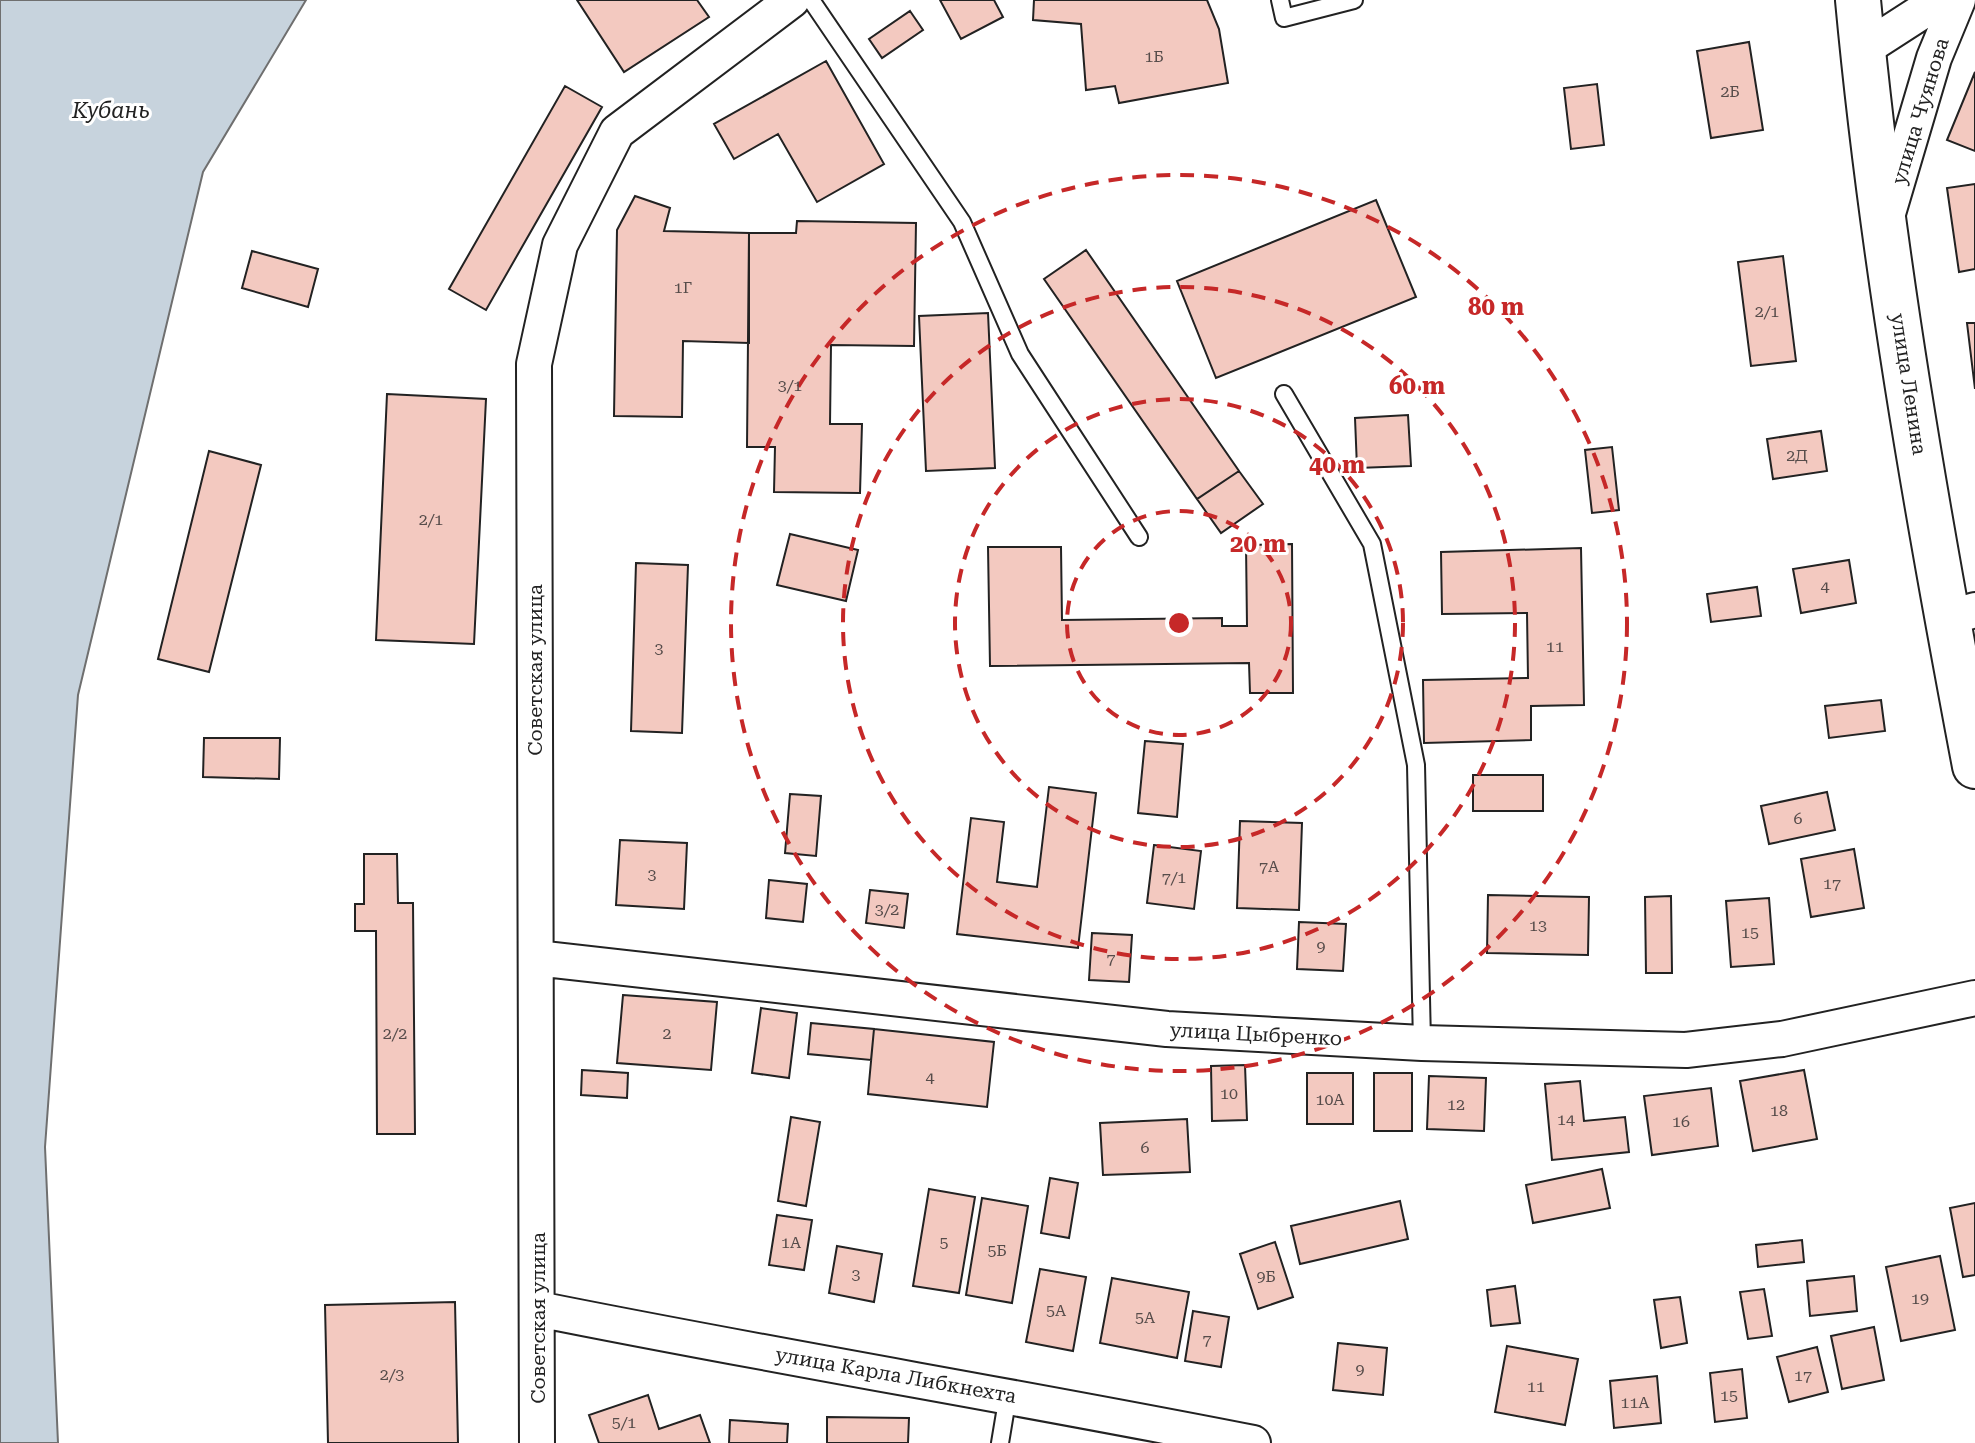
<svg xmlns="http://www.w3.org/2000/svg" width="1975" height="1443" viewBox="0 0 1975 1443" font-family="'Roboto Serif',serif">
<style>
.water{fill:#c7d3dd;stroke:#6f6f6f;stroke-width:2}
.building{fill:#f3c9c0;stroke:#222;stroke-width:2}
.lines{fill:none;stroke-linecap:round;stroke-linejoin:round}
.lane-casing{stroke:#222;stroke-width:20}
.street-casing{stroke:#222;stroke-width:38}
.secondary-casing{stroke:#222;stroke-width:48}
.lane{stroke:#fff;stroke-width:16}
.street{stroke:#fff;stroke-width:34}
.secondary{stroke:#fff;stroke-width:44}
.ring{fill:none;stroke:#c62828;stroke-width:4;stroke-dasharray:14 10}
.labels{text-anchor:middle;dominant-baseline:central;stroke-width:6;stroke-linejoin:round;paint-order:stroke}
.number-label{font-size:16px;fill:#564c4a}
.street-label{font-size:20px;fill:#222;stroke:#fff}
.water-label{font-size:22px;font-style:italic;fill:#222;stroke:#fff}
.centre{fill:#c62828;stroke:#fff;stroke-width:4}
.ring-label{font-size:24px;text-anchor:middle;font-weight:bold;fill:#c62828;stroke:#fff;stroke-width:6;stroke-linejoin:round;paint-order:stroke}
</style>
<rect width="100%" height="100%" fill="#fff"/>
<path class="water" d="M 0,0 L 306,0 L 203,172 L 78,695 L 45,1147 L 58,1443 L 0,1443 Z"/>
<path class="building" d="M 577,0 L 697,0 L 709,17 L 624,72 Z
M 940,0 L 994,0 L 1003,17 L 961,39 Z
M 1034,0 L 1207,0 L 1219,29 L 1228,83 L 1119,103 L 1115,86 L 1086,90 L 1081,24 L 1033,20 Z
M 910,11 L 923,30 L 882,58 L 869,39 Z
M 1749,42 L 1763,130 L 1711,138 L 1697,51 Z
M 826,61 L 884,164 L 817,202 L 778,134 L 734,159 L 714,124 Z
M 1975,72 L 1975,151 L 1947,140 Z
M 1597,84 L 1604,145 L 1571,149 L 1564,88 Z
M 565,86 L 602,107 L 486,310 L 449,289 Z
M 1975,184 L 1975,269 L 1959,272 L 1947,188 Z
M 635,196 L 670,208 L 664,231 L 749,233 L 749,343 L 683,341 L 682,417 L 614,416 L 617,230 Z
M 1376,200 L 1416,297 L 1216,378 L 1177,281 Z
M 797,221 L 916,223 L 914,346 L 831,345 L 830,424 L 862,424 L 860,493 L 774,492 L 775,447 L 747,447 L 749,233 L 796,233 Z
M 1086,250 L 1239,471 L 1197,499 L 1044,279 Z
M 252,251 L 318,269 L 308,307 L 242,288 Z
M 1783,256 L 1796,361 L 1751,366 L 1738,262 Z
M 988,313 L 995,468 L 926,471 L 919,316 Z
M 1967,323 L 1975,323 L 1975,389 Z
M 387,394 L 486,399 L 474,644 L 376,640 Z
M 1408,415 L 1411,466 L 1357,468 L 1355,418 Z
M 1821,431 L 1827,471 L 1773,479 L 1767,439 Z
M 1612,447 L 1619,510 L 1592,513 L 1585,450 Z
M 209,451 L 261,465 L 209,672 L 158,659 Z
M 1239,471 L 1263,504 L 1221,533 L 1197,499 Z
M 790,534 L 858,550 L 846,601 L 777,585 Z
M 1292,544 L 1293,693 L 1250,693 L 1249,663 L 990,666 L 988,547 L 1061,547 L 1062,620 L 1222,618 L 1222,626 L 1247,626 L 1246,545 Z
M 1581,548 L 1584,705 L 1531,706 L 1531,740 L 1424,743 L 1423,680 L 1528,678 L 1527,613 L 1442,614 L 1441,552 Z
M 1849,560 L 1856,603 L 1801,613 L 1793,569 Z
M 636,563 L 688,565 L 682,733 L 631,731 Z
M 1757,587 L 1761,616 L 1711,622 L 1707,594 Z
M 1881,700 L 1885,731 L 1829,738 L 1825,706 Z
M 204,738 L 280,738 L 279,779 L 203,777 Z
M 1145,741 L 1183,744 L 1177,817 L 1138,813 Z
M 1473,775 L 1543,775 L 1543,811 L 1473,811 Z
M 1049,787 L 1096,793 L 1078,948 L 957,934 L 971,818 L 1004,822 L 997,882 L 1037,887 Z
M 1827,792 L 1835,830 L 1769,844 L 1761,806 Z
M 790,794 L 821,796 L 816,856 L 785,853 Z
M 1240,821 L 1302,823 L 1299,910 L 1237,908 Z
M 620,840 L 687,843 L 684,909 L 616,905 Z
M 1154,845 L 1201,851 L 1194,909 L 1147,903 Z
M 1854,849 L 1864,908 L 1811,917 L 1801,859 Z
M 364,854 L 397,854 L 398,903 L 413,903 L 415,1134 L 377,1134 L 376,931 L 355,931 L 355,904 L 364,904 Z
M 769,880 L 807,884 L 803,922 L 766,918 Z
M 870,890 L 908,894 L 904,928 L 866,923 Z
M 1488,895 L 1589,897 L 1588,955 L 1487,953 Z
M 1671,896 L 1672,973 L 1646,973 L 1645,897 Z
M 1769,898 L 1774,964 L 1731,967 L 1726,901 Z
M 1299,922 L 1346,924 L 1343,971 L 1297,969 Z
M 1092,933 L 1132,935 L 1129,982 L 1089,980 Z
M 623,995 L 717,1002 L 711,1070 L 617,1063 Z
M 761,1008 L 797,1013 L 789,1078 L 752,1073 Z
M 811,1023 L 874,1029 L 871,1060 L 808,1054 Z
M 874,1029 L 994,1042 L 987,1107 L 868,1094 Z
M 1245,1065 L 1247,1120 L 1212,1121 L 1211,1066 Z
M 582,1070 L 628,1073 L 627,1098 L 581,1095 Z
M 1804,1070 L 1817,1139 L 1753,1151 L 1740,1081 Z
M 1307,1073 L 1353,1073 L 1353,1124 L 1307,1124 Z
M 1374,1073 L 1412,1073 L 1412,1131 L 1374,1131 Z
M 1429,1076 L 1486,1078 L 1484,1131 L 1427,1129 Z
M 1580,1081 L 1584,1121 L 1625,1117 L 1629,1152 L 1552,1160 L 1545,1084 Z
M 1711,1088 L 1718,1146 L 1652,1155 L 1644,1096 Z
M 791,1117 L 820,1122 L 806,1206 L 778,1201 Z
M 1187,1119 L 1190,1172 L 1103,1175 L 1100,1123 Z
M 1602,1169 L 1610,1208 L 1533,1223 L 1526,1185 Z
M 1050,1178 L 1078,1183 L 1069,1238 L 1041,1233 Z
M 929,1189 L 975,1197 L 959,1293 L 913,1286 Z
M 982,1198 L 1028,1206 L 1012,1303 L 966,1295 Z
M 1400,1201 L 1408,1239 L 1300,1264 L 1291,1226 Z
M 1975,1203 L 1975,1275 L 1963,1277 L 1950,1208 Z
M 777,1215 L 812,1220 L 804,1270 L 769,1265 Z
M 1802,1240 L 1804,1262 L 1758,1267 L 1756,1245 Z
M 1275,1242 L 1293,1297 L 1258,1309 L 1240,1254 Z
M 837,1246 L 882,1254 L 874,1302 L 829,1293 Z
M 1940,1256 L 1955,1330 L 1901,1341 L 1886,1267 Z
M 1040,1269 L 1086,1277 L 1073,1351 L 1026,1342 Z
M 1854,1276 L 1857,1311 L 1810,1316 L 1807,1281 Z
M 1112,1278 L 1189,1292 L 1177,1358 L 1100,1343 Z
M 1515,1286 L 1520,1323 L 1491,1326 L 1487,1290 Z
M 1764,1289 L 1772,1336 L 1748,1339 L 1740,1292 Z
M 1680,1297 L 1687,1343 L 1661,1348 L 1654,1300 Z
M 455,1302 L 458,1443 L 328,1443 L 325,1305 Z
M 1193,1311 L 1229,1317 L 1221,1367 L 1185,1361 Z
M 1874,1327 L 1884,1380 L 1842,1389 L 1831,1336 Z
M 1338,1343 L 1387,1348 L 1383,1395 L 1333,1390 Z
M 1507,1346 L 1578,1359 L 1565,1425 L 1495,1412 Z
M 1817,1347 L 1828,1392 L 1789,1402 L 1777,1357 Z
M 1742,1369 L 1747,1418 L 1715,1422 L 1710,1373 Z
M 1657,1376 L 1661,1423 L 1614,1428 L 1610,1381 Z
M 648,1395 L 659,1429 L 700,1415 L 710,1443 L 599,1443 L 589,1415 Z
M 827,1417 L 909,1418 L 908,1443 L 827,1443 Z
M 730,1420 L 788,1424 L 787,1443 L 729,1443 Z"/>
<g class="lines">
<g class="lane-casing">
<path id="lane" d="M 811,0 L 962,222 L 1020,354 L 1139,537
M 1280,0 L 1284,18 L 1354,0
M 1284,394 L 1372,544 L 1416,765 L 1422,1043
M 1000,1443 L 1008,1395"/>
</g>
<g class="street-casing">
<path id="street" d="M 1864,49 L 1926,9 L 1936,0
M 1886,220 L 1934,58 L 1958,0
M 1947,618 L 1975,610
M 536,958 L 1167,1029 L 1422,1043 L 1686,1050 L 1782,1039 L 1975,998
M 538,1309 C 776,1357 1015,1396 1253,1443
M 537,1443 L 534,364 L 560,245 L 617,132 L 792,0"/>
</g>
<g class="secondary-casing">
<path id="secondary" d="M 1858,0 C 1882,257 1927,513 1975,766"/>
</g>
<use href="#lane" class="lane"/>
<use href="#street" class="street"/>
<use href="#secondary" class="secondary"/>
</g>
<g class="ring">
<circle cx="1179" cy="623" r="112"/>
<circle cx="1179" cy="623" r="224"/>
<circle cx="1179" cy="623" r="336"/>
<circle cx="1179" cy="623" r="448"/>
</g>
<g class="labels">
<g class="number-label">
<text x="1154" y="56">1Б</text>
<text x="1730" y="91">2Б</text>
<text x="683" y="287">1Г</text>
<text x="1767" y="311">2/1</text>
<text x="790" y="385">3/1</text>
<text x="1797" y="455">2Д</text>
<text x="431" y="519">2/1</text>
<text x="1825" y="586">4</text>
<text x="1555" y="646">11</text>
<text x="659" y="648">3</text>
<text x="1798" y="818">6</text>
<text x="1269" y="866">7А</text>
<text x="652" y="874">3</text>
<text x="1174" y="877">7/1</text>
<text x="1832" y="883">17</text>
<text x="887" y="909">3/2</text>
<text x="1538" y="925">13</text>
<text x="1750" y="932">15</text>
<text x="1321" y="946">9</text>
<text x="1111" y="958">7</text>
<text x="395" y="1033">2/2</text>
<text x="667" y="1033">2</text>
<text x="930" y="1077">4</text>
<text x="1229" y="1093">10</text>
<text x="1330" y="1099">10А</text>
<text x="1456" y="1104">12</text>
<text x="1779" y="1110">18</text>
<text x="1566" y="1119">14</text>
<text x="1681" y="1121">16</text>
<text x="1145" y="1147">6</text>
<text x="791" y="1242">1А</text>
<text x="944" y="1242">5</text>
<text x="997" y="1250">5Б</text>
<text x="856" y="1274">3</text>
<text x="1266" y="1276">9Б</text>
<text x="1920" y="1298">19</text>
<text x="1056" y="1310">5А</text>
<text x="1145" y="1317">5А</text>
<text x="1207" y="1339">7</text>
<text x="1360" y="1369">9</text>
<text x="392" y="1374">2/3</text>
<text x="1803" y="1375">17</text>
<text x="1536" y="1386">11</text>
<text x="1729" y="1395">15</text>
<text x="1635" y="1402">11А</text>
<text x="624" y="1422">5/1</text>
</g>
<g class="street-label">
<text transform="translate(1920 111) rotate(-73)">улица Чуянова</text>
<text transform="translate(1909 384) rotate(81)">улица Ленина</text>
<text transform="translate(535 670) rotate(-90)">Советская улица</text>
<text transform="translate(1256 1034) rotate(3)">улица Цыбренко</text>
<text transform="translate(538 1318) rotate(-90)">Советская улица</text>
<text transform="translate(896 1375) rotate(10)">улица Карла Либкнехта</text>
</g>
<g class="water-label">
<text x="111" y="110">Кубань</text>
</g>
</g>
<circle cx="1179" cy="623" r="12" class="centre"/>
<g class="ring-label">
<text x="1496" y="315">80 m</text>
<text x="1417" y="394">60 m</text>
<text x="1337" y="473">40 m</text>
<text x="1258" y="552">20 m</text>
</g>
</svg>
